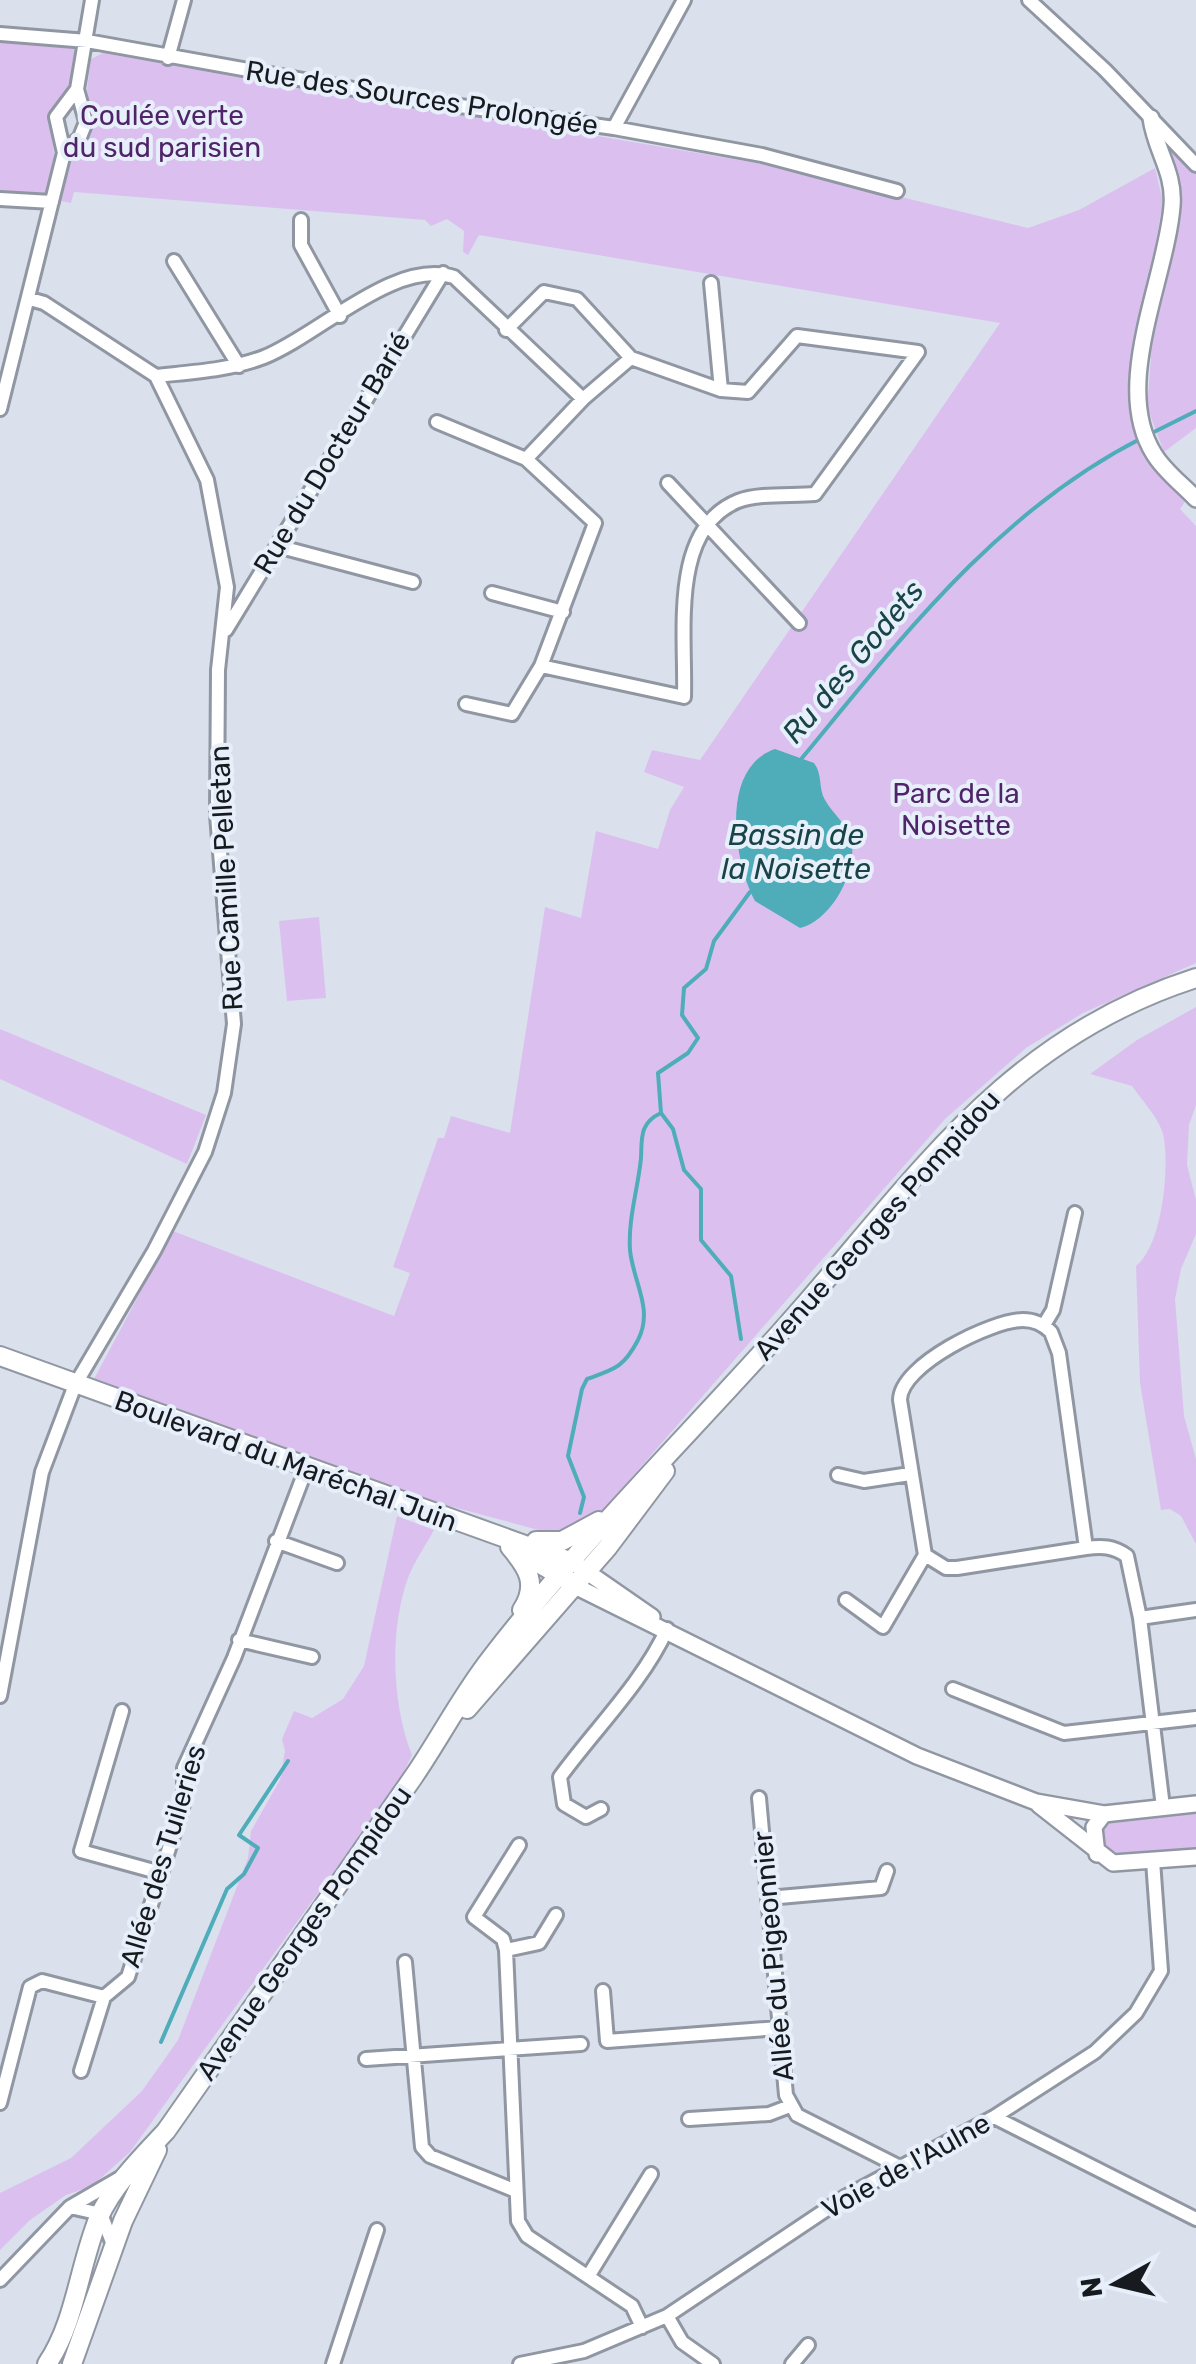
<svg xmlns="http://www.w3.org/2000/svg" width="1196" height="2364" viewBox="0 0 1196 2364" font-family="Rubik,sans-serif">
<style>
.green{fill:#dbc0ef}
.water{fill:#4fadba}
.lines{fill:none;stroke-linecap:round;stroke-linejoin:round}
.stream{stroke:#4fadba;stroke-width:4}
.minor-casing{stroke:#9097a2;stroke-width:18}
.tertiary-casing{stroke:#9097a2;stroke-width:20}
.secondary-casing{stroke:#9097a2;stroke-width:22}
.minor{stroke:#fff;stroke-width:12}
.tertiary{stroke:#fff;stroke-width:15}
.secondary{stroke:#fff;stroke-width:18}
.labels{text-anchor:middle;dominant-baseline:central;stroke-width:8;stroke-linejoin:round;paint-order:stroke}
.street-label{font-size:28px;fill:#171a1e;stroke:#e7effa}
.park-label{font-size:28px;fill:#4f2469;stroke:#e7effa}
.water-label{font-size:30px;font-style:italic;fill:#184449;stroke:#e7effa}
</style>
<rect width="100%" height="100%" fill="#dae1ed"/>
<path class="green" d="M 0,37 L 73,46 L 77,52 L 69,85 L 49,118 L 55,161 L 50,188 L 43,194 L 0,191 Z
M 105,52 L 774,166 L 1028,228 L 1079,210 L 1155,168 L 1163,202 L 1153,258 L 1170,263 L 1181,189 L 1163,137 L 1196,172 L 1196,428 L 1164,452 L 1147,407 L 1151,358 L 1134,354 C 1121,430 1140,446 1186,500 L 1180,509 L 1196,526 L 1196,963 L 1083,1013 L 1026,1048 L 945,1119 L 590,1525 L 553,1534 L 431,1501 L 94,1379 L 173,1231 L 394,1316 L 410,1273 L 393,1267 L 438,1138 L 444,1138 L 451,1116 L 510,1133 L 545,907 L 581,918 L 596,831 L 658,849 L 670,810 L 684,787 L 644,772 L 652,750 L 700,760 L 1000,323 L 479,235 L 468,255 L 463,252 L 464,231 L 447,219 L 431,226 L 425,220 L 74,192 L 71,203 L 61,201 L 70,163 L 92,127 L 87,89 L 91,59 Z
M 319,917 L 326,998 L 287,1001 L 279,921 Z
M 1196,1007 L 1196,1105 L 1189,1125 L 1187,1165 L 1196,1200 L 1196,1234 L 1181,1269 L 1175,1299 L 1184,1416 L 1196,1459 L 1196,1544 L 1181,1516 L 1170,1509 L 1161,1510 L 1140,1383 L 1136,1266 C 1162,1245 1169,1173 1164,1139 C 1162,1121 1142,1101 1132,1086 L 1090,1074 L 1137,1040 Z
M 0,1029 L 206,1115 L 187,1164 L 0,1079 Z
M 397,1516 L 434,1530 C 426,1545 414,1562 408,1578 C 389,1631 392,1704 412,1755 L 400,1780 L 130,2152 L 92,2186 L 66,2195 L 30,2220 L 0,2250 L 0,2193 L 71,2158 L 142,2091 L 178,2040 L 248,1858 L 251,1831 L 280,1780 L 285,1751 L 282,1739 L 294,1711 L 312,1718 L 343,1699 L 364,1666 Z
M 1196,1810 L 1196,1851 L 1113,1857 L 1104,1848 L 1102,1833 L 1114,1816 Z"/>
<path class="water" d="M 775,749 L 814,763 C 823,775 818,788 825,800 C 833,814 846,823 851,839 C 859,870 831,921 800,928 L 755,901 C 734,862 719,768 775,749 Z"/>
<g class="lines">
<path class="stream" d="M 1150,434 L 1196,411
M 802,758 C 902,637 998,511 1142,438
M 661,1113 L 673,1129 L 684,1170 L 701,1189 L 701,1240 L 731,1276 L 741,1339
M 580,1513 L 584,1497 L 568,1456 L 582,1389 L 587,1379 C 615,1369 624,1367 638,1340 C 654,1309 633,1282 630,1250 C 628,1218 638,1189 641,1158 C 642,1139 639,1123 661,1113 L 658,1073 L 688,1053 L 698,1038 L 682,1015 L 684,988 L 706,969 L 714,941 L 750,892
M 161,2042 L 227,1889 L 244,1874 L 258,1848 L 239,1835 L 288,1761"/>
<g class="minor-casing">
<path id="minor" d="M 1029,0 L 1105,70 L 1196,165
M 0,34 L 87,41 L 404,98 L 614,128 L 762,155 L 897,191
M 168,58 L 184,0
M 614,128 L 684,0
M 64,153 L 80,137 L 86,122 L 77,89 L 92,0
M 64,153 L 56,117 L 77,89
M 0,199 L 52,202
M 301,220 L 301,245 L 340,316
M 174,261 L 239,366
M 711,283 L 721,390
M 506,330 L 544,292 L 577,299 L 631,358
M 797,336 L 918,352 L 815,494 C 792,496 759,493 738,501 C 669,529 686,634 684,697 L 541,666 L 595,523 L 526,459 L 583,399 L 631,358 L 721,390 L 748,392 Z
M 156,376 C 192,372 230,370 264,357 C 319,335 395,258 454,277 L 583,399
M 0,409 L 64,153
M 437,422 L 526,459
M 668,483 L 799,623
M 277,546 L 413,582
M 492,593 L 563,612
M 226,630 L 443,273
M 466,704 L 512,714 L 541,666
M 1044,1325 L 1053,1310 L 1075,1213
M 838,1475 L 864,1481 L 910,1474
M 276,1541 L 337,1563
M 1086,1548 L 1059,1353 L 1051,1332 C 1043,1324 1034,1320 1023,1320 C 992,1320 900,1365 900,1400 L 925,1555 L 946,1568 L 957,1568 L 1086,1548 C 1102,1546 1113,1546 1127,1556 L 1140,1618 L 1163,1807
M 846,1600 L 883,1627 L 925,1555
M 1140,1618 L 1196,1610
M 239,1640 L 312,1657
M 953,1689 L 1064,1733 L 1196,1718
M 0,1696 L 42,1472 L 75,1385 L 154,1251 L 205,1152 L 224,1093 L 234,1024 L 217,815 L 218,670 L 227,587 L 207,480 L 156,376 L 44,303 L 30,299
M 122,1711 L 81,1851 L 161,1873
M 759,1798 L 786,2095 L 797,2115 L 900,2167
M 601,1809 L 586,1817 L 564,1804 L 560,1777 C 595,1729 643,1682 667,1629
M 519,1845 L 474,1917 L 503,1939 L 506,1950 L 518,2221 L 527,2236 L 632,2306 L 642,2327
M 768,1898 L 881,1888 L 887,1871
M 506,1950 L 539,1943 L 556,1915
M 405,1962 L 422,2147 L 430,2156 L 516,2191
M 603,1991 L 607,2041 L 779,2028
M 366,2059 L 581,2044
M 81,2071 L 104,1997
M 0,2103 L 30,1987 L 42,1981 L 104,1997 L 128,1977 L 184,1801 L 184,1768 L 234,1658 L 306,1469
M 994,2117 L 1196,2219
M 689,2119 L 769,2114 L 790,2106
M 70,2207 L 120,2178
M 589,2275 L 651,2174
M 0,2280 L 70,2207 L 101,2214 L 114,2247
M 667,2316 L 682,2342 L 713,2364
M 333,2364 L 377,2230
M 520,2364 L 584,2351 L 667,2316 L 845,2197 L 994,2117 L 1095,2052 L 1136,2013 L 1161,1971 L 1153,1861
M 792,2364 L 808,2345"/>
</g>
<g class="tertiary-casing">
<path id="tertiary" d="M 1151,118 C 1155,150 1175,172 1172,206 C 1166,280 1111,386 1154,454 C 1164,471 1183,485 1196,499
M 577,1565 L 652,1617
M 575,1586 L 917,1756 L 1036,1802 L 1104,1814 L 1196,1804
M 1039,1805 L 1113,1863 L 1196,1857
M 1097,1854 L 1094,1827 L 1104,1814"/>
</g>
<g class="secondary-casing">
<path id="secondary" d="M 0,1356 L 572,1562
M 536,1541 L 562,1541 L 599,1521
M 510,1547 C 527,1567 539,1584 522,1610
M 518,1551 L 569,1581
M 467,1709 L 608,1547 L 665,1471
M 47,2364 C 76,2321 79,2265 99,2217 C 114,2184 142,2157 166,2131 C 249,2013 331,1895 414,1776 C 440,1738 462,1695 491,1658 C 579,1544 682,1442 778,1335 C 909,1190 998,1041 1196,978
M 72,2364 L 123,2221 L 157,2150"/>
</g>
<use href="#minor" class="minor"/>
<use href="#tertiary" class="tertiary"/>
<use href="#secondary" class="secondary"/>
</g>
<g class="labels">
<g class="street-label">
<text transform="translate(422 98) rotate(9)">Rue des Sources Prolongée</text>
<text transform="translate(332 453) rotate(-59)">Rue du Docteur Barié</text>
<text transform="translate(226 878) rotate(-93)">Rue Camille Pelletan</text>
<text transform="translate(877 1225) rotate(-48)">Avenue Georges Pompidou</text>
<text transform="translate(286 1461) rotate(20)">Boulevard du Maréchal Juin</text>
<text transform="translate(163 1856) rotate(-73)">Allée des Tuileries</text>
<text transform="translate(304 1933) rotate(-55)">Avenue Georges Pompidou</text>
<text transform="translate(773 1956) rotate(-95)">Allée du Pigeonnier</text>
<text transform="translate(906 2166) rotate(-29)">Voie de l'Aulne</text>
</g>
<g class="park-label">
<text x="162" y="115">Coulée verte<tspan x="162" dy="32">du sud parisien</tspan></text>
<text x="956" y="793">Parc de la<tspan x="956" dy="32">Noisette</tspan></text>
</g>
<g class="water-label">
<text transform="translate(853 662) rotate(-50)">Ru des Godets</text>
<text x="796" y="835">Bassin de<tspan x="796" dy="34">la Noisette</tspan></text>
</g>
</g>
<g transform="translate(1116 2284) rotate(262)" stroke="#e7effa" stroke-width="8" paint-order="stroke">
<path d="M0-8L18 38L0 25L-18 38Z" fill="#171a1e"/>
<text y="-15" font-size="28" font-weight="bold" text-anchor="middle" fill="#171a1e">N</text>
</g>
</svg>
